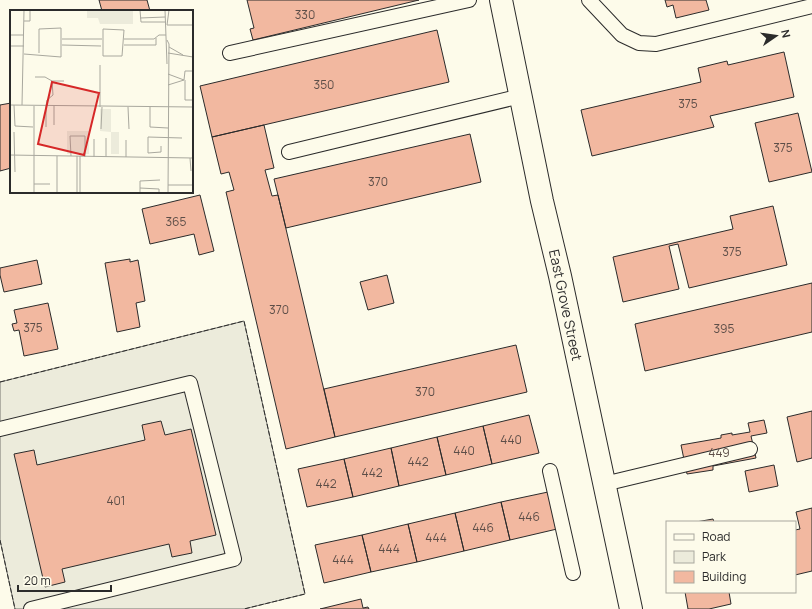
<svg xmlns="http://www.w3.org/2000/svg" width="812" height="609" viewBox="0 0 812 609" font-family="Manrope,sans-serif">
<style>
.green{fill:#ecebdb;stroke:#74746e}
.building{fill:#f2b8a0;stroke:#2b2b2b}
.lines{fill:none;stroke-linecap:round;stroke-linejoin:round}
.lane-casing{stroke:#2b2b2b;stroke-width:16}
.secondary-casing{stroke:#2b2b2b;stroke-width:24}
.lane{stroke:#fdfbea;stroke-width:14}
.secondary{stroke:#fdfbea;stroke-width:22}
.fence{stroke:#2b2b2b;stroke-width:1;stroke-dasharray:5 2;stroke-linecap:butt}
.labels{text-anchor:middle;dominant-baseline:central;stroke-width:3;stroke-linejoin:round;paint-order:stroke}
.number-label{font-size:12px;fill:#5d4e48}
.street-label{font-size:14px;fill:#2b2b2b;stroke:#fdfbea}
.inset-road{fill:none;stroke:#a9a89e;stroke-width:1}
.view{fill:#d62828;fill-opacity:0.15;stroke:#d62828;stroke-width:2}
.inset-edge{fill:none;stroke:#2b2b2b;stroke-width:2}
</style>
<rect width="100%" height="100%" fill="#fdfbea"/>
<path class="green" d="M 244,321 L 305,594 L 244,609 L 15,609 L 0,540 L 0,382 Z"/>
<path class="building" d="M 99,0 L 147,0 L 150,11 L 102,11 Z
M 247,0 L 419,0 L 253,40 L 250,29 L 254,28 Z
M 665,0 L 706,0 L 709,10 L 676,18 L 673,5 L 667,7 Z
M 437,30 L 449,82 L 212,137 L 200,86 Z
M 784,52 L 794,97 L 710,116 L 714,127 L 592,156 L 581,110 L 701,82 L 698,68 L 727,61 L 728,65 Z
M 11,103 L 11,168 L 0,171 L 0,105 Z
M 798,113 L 812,172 L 769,182 L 755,123 Z
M 264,125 L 274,168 L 265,170 L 272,196 L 278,195 L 335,437 L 286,449 L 226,192 L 234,190 L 229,172 L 221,174 L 212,137 Z
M 470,134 L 481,182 L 286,228 L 274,179 Z
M 200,195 L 214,251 L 199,255 L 194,234 L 150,244 L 142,209 Z
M 773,206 L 787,265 L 689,288 L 678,244 L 669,246 L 679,289 L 623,302 L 613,257 L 733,229 L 730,216 Z
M 130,259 L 130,262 L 138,260 L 145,301 L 136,303 L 140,327 L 117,332 L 105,263 Z
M 37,260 L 42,284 L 4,292 L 0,275 L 0,268 Z
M 387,275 L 394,303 L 368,310 L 360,282 Z
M 812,283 L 812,332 L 645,371 L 635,324 Z
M 48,303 L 58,349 L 24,356 L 19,330 L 14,331 L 12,324 L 17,323 L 14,310 Z
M 516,345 L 527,392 L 335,437 L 324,389 Z
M 812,411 L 812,458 L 797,462 L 787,417 Z
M 529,415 L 539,453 L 492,464 L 483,426 Z
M 764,420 L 767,433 L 751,436 L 756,458 L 713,466 L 713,470 L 687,474 L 681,445 L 721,438 L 721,435 L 732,433 L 732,435 L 750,432 L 748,423 Z
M 161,421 L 165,435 L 191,429 L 216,535 L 190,541 L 192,553 L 172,557 L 169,544 L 62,569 L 65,582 L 45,587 L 14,454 L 34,450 L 37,465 L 145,440 L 142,425 Z
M 483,426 L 492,464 L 446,475 L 437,437 Z
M 437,437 L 446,475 L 399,486 L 391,448 Z
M 391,448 L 399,486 L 353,497 L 344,459 Z
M 344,459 L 353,497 L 307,507 L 298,469 Z
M 774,465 L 778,486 L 749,492 L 745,471 Z
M 548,492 L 557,529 L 510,540 L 501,502 Z
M 501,502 L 510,540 L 464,551 L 455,513 Z
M 812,508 L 812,571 L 795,575 L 795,530 L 800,529 L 796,512 Z
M 455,513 L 464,551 L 417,562 L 408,524 Z
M 713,519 L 714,522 L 696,522 Z
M 408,524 L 417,562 L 371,572 L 362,535 Z
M 362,535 L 371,572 L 324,583 L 315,545 Z
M 685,592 L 729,592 L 731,604 L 709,609 L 688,609 Z
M 361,599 L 363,608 L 368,607 L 369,609 L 320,609 Z"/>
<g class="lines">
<g class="lane-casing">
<path id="lane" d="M 589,0 L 622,35 L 639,43 L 656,44 L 812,6
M 230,53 L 469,0
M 289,152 L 521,96
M 0,429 L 190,383 L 234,559 L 31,609
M 550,471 L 573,573
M 604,484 L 750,449"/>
</g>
<g class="secondary-casing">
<path id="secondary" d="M 501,0 L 542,201 L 560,276 L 631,609"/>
</g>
<use href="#lane" class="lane"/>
<use href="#secondary" class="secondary"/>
<path class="fence" d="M 0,382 L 244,321 L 305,594 L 244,609
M 0,540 L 15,609"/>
</g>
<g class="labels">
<g class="number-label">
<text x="305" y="14">330</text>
<text x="324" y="84">350</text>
<text x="688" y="103">375</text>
<text x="783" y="147">375</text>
<text x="378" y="181">370</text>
<text x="176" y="221">365</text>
<text x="732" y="251">375</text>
<text x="279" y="309">370</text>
<text x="33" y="327">375</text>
<text x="724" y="328">395</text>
<text x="425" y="391">370</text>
<text x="511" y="439">440</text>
<text x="464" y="450">440</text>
<text x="719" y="452">449</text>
<text x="418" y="461">442</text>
<text x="372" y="472">442</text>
<text x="326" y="483">442</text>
<text x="116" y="500">401</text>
<text x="529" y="516">446</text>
<text x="483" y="527">446</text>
<text x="436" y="537">444</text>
<text x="389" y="548">444</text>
<text x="343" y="559">444</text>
</g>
<g class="street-label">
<text transform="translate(566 305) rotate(78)">East Grove Street</text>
</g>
</g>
<g transform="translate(10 10)">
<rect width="183" height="183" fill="#fdfbea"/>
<path d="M 77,0 L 123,0 L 123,14 L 90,14 L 88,8 L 77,8 ZM 90,99 L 101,99 L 101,122 L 109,122 L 109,144 L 101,144 L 101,122 L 90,121 ZM 57,121 L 79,121 L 79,144 L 57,144 Z" fill="#ecebdb"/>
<path class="inset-road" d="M 130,0 L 131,12 L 156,12M 155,0 L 157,54M 130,8 L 155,7M 14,11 L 20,11 L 20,0M 157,15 L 183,15M 157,15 L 159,0M 93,19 L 114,20 L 112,46 L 93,46 ZM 0,25 L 14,25M 52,29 L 92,29M 114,29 L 144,29 L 149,25 L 156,25M 157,30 L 159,34 L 158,183M 52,35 L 91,36M 114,35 L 146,35 L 146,28M 0,36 L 14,36M 159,37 L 173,45M 158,43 L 183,47M 14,44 L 51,47 L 51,18 L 29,19 L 29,43M 25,67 L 35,67 L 42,71M 174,70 L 175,61 L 183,61M 175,70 L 175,90 L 183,90M 158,75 L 174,70 L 158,64M 0,95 L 183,97M 4,95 L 5,116 L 23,117M 12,95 L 14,0M 24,96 L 24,183M 36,96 L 37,90 L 43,85 L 42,71 L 54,71M 44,96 L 44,115M 90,97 L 90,55M 118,97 L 119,119M 140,97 L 140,117 L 158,118M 36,117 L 36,96M 91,119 L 92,97M 4,122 L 5,162M 84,129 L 84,147M 116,130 L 116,147M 151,136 L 151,142 L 138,143 L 138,127 L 172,128M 0,145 L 183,148M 47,146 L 47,183M 61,146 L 60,126 L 75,126 L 75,147M 67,146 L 67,183M 96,147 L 96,128M 180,148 L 181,161M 24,174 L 40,174M 158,175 L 183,175M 130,178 L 149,179 L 149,183M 70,183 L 70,146M 130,183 L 130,171 L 150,170"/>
<path class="view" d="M 42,72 L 89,83 L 74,145 L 28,134 Z"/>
<rect width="183" height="183" class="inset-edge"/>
</g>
<rect x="666" y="521" width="130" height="72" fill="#fdfbea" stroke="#a9a89e"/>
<rect x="674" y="534" width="20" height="6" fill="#fdfbea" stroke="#a9a89e"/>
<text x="702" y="541" font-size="12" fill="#2b2b2b">Road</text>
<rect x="674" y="551" width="20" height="12" fill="#ecebdb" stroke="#a9a89e"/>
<text x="702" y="561" font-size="12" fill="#2b2b2b">Park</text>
<rect x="674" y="571" width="20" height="12" fill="#f2b8a0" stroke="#a9a89e"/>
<text x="702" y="581" font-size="12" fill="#2b2b2b">Building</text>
<g transform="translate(776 36) rotate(77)" stroke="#fdfbea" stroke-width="3" paint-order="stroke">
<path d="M0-3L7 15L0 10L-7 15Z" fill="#2b2b2b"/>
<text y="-6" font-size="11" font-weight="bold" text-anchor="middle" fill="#2b2b2b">N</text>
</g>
<path d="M18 585v6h93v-6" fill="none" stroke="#2b2b2b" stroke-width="2"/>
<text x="24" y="585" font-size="12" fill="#2b2b2b" stroke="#fdfbea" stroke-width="3" paint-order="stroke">20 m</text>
</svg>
